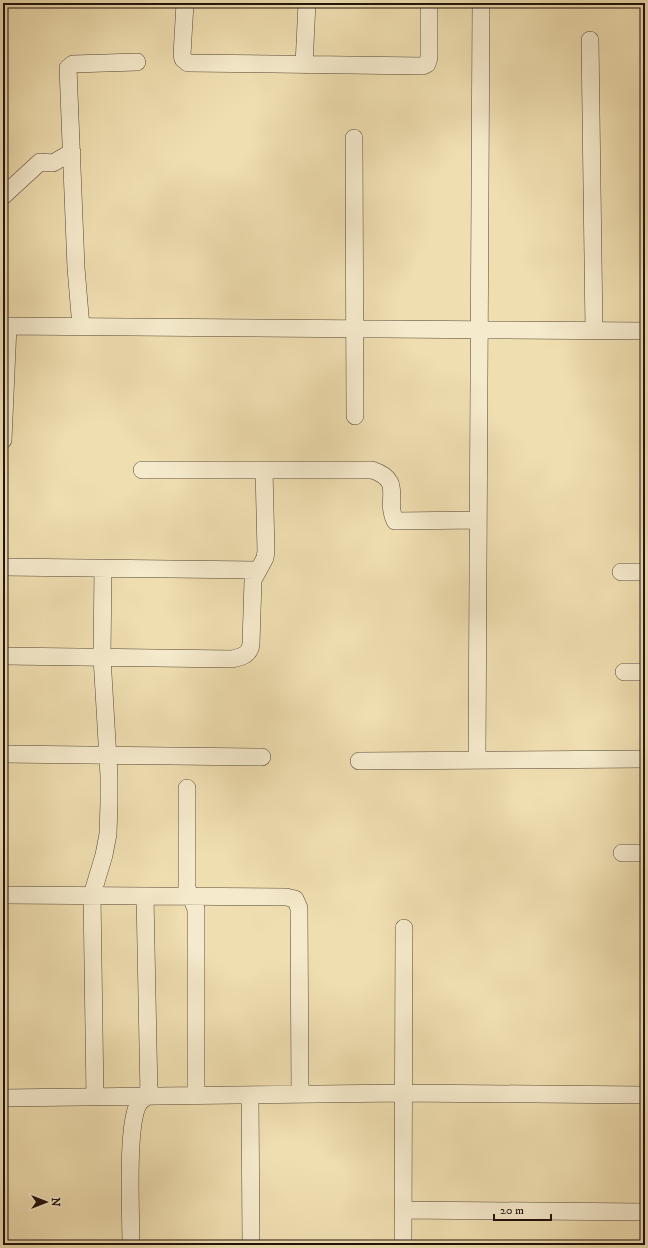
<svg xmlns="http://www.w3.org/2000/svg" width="648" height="1248" viewBox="0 0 648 1248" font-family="'IM FELL DW Pica',serif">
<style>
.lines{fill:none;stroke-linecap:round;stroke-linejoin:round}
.minor-casing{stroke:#544636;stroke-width:18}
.minor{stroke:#f5eacc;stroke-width:17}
</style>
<rect width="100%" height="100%" fill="#efdeb0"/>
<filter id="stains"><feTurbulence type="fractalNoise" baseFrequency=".005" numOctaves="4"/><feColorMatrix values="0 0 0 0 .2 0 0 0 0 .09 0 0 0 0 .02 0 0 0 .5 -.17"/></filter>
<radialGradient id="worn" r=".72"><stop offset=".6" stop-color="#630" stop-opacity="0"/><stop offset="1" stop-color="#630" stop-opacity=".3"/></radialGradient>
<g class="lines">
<g class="minor-casing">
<path id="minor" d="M 185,3 L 182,55 L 183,59 L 188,63 L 423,66 L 427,64 L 429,58 L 429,3
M 590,40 L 594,330
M 304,65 L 307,3
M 354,138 L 355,416
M 3,196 L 40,162 L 53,163 L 72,152
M 3,326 L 645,331
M 81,327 L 76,268 L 68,68 L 73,64 L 137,62
M 3,440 L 8,326
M 142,470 L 372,470 C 405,481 384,499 395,521 L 478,520
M 3,567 L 258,570
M 621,572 L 645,572
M 3,656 L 232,659 C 241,657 250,655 251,644 L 253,580 L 265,558 L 266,551 L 264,470
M 624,672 L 645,672
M 3,754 L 262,757
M 477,760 L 481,3
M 359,761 L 645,759
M 187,788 L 187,888 L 196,909 L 196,1095
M 622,853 L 645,853
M 3,895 L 286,897 L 295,899 L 299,908 L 300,1094
M 250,1095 L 251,1245
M 95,1097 L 92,895 L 104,855 L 108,834 L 109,803 L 109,776 L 102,657 L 103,568
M 3,1098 L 404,1093 L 645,1095
M 403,1210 L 645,1212
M 131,1245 C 131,1216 126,1123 139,1103 C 142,1099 145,1098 149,1096 L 145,896
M 403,1245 L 404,928"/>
</g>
<use href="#minor" class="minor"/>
</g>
<rect width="648" height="1248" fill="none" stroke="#efdeb0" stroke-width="16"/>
<rect x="4" y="4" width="640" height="1240" fill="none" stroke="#21130d" stroke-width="2"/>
<rect x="8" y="8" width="632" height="1232" fill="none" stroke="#21130d"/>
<g transform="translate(46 1202) rotate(90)" stroke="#f5eacc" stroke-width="3" paint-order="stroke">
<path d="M0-3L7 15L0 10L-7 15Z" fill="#21130d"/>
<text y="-6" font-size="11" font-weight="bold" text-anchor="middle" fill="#21130d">N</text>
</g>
<path d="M494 1214v6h57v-6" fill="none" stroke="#21130d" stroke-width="2"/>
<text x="500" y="1214" font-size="12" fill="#21130d" stroke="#f5eacc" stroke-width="3" paint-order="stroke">20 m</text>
<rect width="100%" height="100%" filter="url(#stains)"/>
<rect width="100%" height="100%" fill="url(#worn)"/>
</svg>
